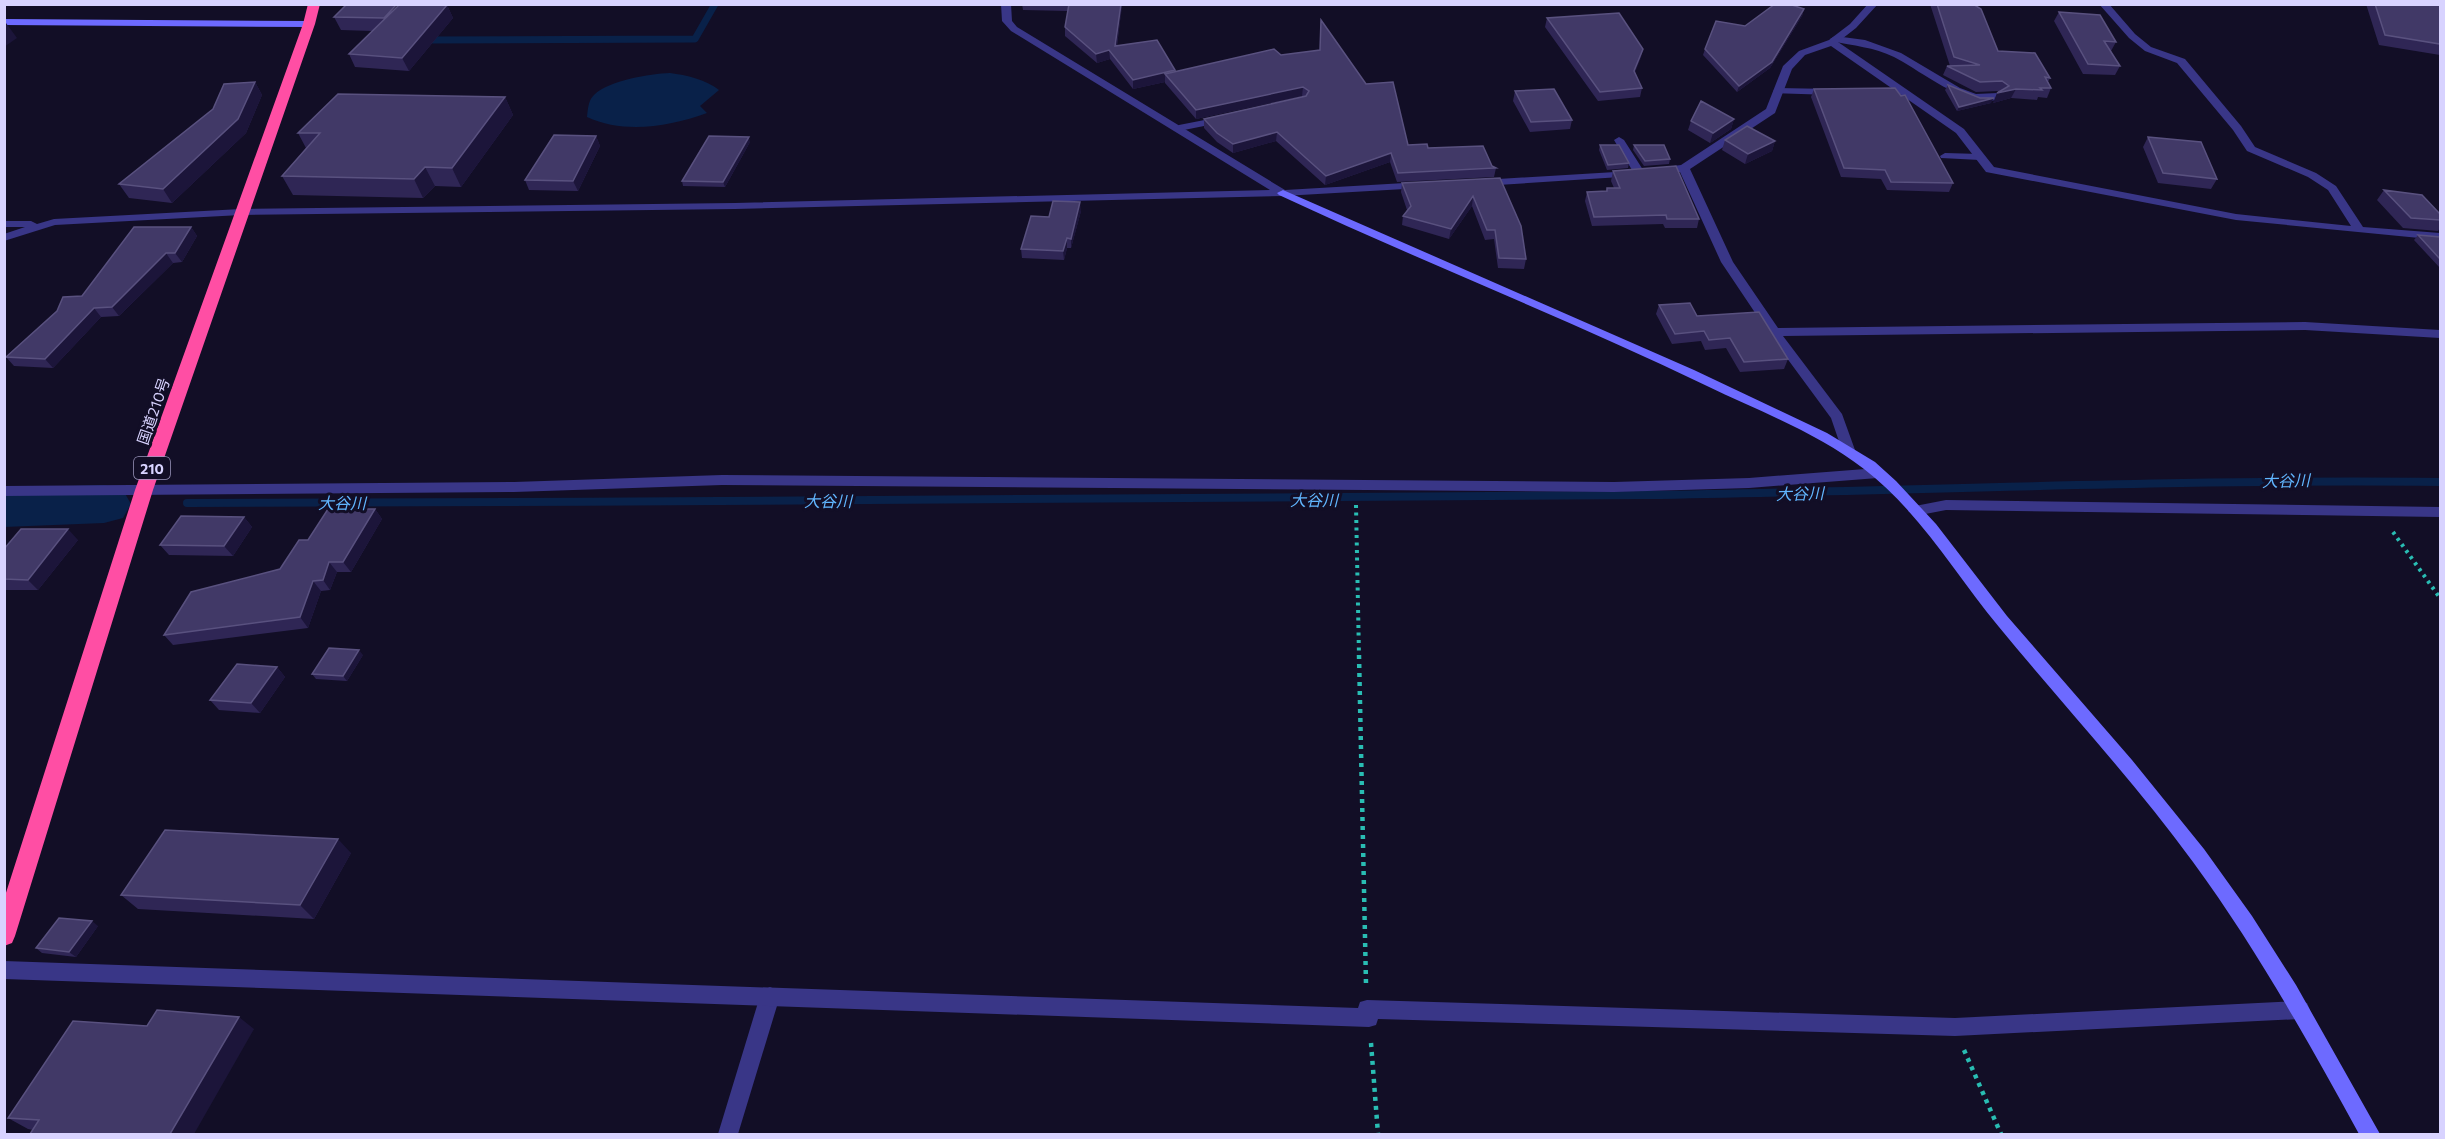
<svg xmlns="http://www.w3.org/2000/svg" width="2445" height="1139" viewBox="0 0 2445 1139" font-family="Commissioner,'Noto Sans JP',sans-serif">
<style>
.water{fill:#092149}
.lines{fill:none;stroke-linecap:round;stroke-linejoin:round}
.stream-far1{stroke:#092149;stroke-width:7}
.stream{stroke:#092149;stroke-width:8}
.river{fill:#092149;fill-rule:evenodd}
.path-far1{stroke:#29bdb3;stroke-width:4;stroke-dasharray:3 4.5;stroke-linecap:butt}
.path{stroke:#29bdb3;stroke-width:4.5;stroke-dasharray:4 5;stroke-linecap:butt}
.lane{fill:#393687;fill-rule:evenodd}
.street{fill:#393687;fill-rule:evenodd}
.secondary{fill:#6d6aff;fill-rule:evenodd}
.highway{fill:#ff4ea4;fill-rule:evenodd}
.wall{fill:#2f2655}
.shaded-wall{fill:#1c153a}
.building{fill:#413967;stroke:#59517f;stroke-width:1.5}
.labels{text-anchor:middle;dominant-baseline:central;stroke-width:6;stroke-linejoin:round;paint-order:stroke}
.shield{fill:#120e26;stroke:#9d98be;stroke-width:1.5}
.shield-label{font-size:14px;font-weight:bold;fill:#d8d3ff}
.street-label{font-size:15px;fill:#d8d3ff;stroke:#120e26}
.water-label{font-size:16px;font-style:italic;fill:#61b6ff;stroke:#120e26}
</style>
<rect width="100%" height="100%" fill="#120e26"/>
<path class="water" d="M 670,73 C 686,75 707,80 719,90 L 700,106 L 707,113 C 668,127 624,134 587,117 C 588,109 588,101 594,95 C 609,80 650,74 670,73 Z"/>
<g class="lines">
<path class="stream-far1" d="M 424,40 L 695,39 L 715,4"/>
<path class="stream" d="M 187,503 C 674,501 1161,502 1648,495 C 1912,491 2176,479 2440,482"/>
<path class="river" d="M 104,485 L 123,490 L 131,504 L 123,518 L 104,523 L 4,527 L 4,488 Z"/>
<path class="path-far1" d="M 1356,505 L 1359,656
M 2393,532 L 2440,598"/>
<path class="path" d="M 1359,655 L 1366,984
M 1371,1043 L 1378,1134
M 1964,1050 L 2001,1134"/>
<path class="lane" d="M 1835,36 L 1865,40 L 1901,53 L 1960,88 L 1976,94 L 1998,93 L 2003,96 C 1976,117 1919,69 1894,57 C 1874,47 1853,46 1832,41 L 1830,39 Z
M 1778,88 L 1832,89 L 1837,92 L 1832,95 L 1774,93 L 1773,91 Z
M 1225,116 L 1230,119 L 1229,121 L 1179,131 L 1174,128 L 1179,125 Z
M 1619,137 L 1624,140 L 1645,173 L 1643,175 L 1639,176 L 1635,175 L 1614,140 Z
M 1945,153 L 1980,154 L 1985,157 L 1980,160 L 1941,158 L 1940,156 Z
M 770,987 L 777,990 L 780,996 L 738,1134 L 718,1134 L 760,996 L 763,990 Z"/>
<path class="street" d="M 1001,4 L 1011,4 L 1012,21 L 1017,27 L 1285,190 L 1422,182 L 1428,185 L 1422,188 L 1283,196 L 735,209 L 241,215 L 55,225 L 4,241 L 4,234 L 25,227 L 4,227 L 4,221 L 31,221 L 37,224 L 54,219 L 241,209 L 735,203 L 1270,190 L 1011,31 L 1002,21 Z
M 1868,4 L 1878,4 L 1856,28 L 1838,42 L 1964,129 L 1994,167 L 2236,214 L 2351,226 L 2328,190 L 2308,177 L 2247,151 L 2233,130 L 2177,63 L 2145,51 L 2129,38 L 2099,4 L 2109,4 L 2135,34 L 2151,47 L 2185,59 L 2241,126 L 2255,147 L 2316,173 L 2336,186 L 2363,227 L 2440,233 L 2440,240 L 2236,220 L 1986,172 L 1956,133 L 1831,46 L 1805,55 L 1792,69 L 1775,113 L 1690,169 L 1733,262 L 1778,328 L 2305,322 L 2440,330 L 2440,338 L 2305,330 L 1783,336 L 1842,414 L 1855,450 L 1853,453 L 1843,453 L 1831,418 L 1770,335 L 1721,262 L 1680,172 L 1658,174 L 1652,171 L 1658,168 L 1681,165 L 1766,109 L 1783,66 L 1799,51 L 1829,40 L 1850,24 Z
M 1632,171 L 1636,172 L 1636,176 L 1482,186 L 1476,183 L 1482,180 Z
M 1878,468 L 1885,473 L 1878,478 L 1749,488 L 1614,492 L 722,485 L 514,492 L 4,496 L 4,486 L 514,482 L 722,475 L 1614,482 L 1749,478 Z
M 1946,500 L 2440,507 L 2440,517 L 1946,510 L 1915,516 L 1908,511 L 1915,506 Z
M 4,961 L 1358,1008 L 1360,1002 L 1367,1000 L 1955,1018 L 2300,1001 L 2307,1003 L 2310,1010 L 2307,1017 L 2300,1019 L 1955,1036 L 1378,1019 L 1376,1025 L 1369,1027 L 4,979 Z"/>
<path class="secondary" d="M 4,19 L 309,21 L 314,24 L 309,27 L 4,25 Z
M 1283,190 L 1694,370 L 1827,433 L 1875,462 L 1896,481 L 1936,524 L 2007,616 L 2132,760 L 2204,849 L 2252,916 L 2296,985 L 2380,1134 L 2359,1134 C 2308,1041 2256,948 2193,862 C 2133,780 2063,705 1999,627 C 1955,574 1919,511 1864,469 C 1818,433 1759,411 1707,386 C 1566,318 1420,261 1279,195 L 1277,193 Z"/>
<path class="highway" d="M 308,4 L 320,4 L 315,24 L 153,490 L 15,936 L 12,943 L 4,946 L 4,899 L 135,490 L 303,24 Z"/>
</g>
<path class="wall" d="M 1022,4 L 1122,4 L 1117,46 L 1175,70 L 1175,72 L 1281,55 L 1408,145 L 1428,148 L 1492,166 L 1496,168 L 1494,177 L 1397,182 L 1390,162 L 1325,185 L 1276,141 L 1233,153 L 1217,142 L 1204,128 L 1204,119 L 1303,97 L 1302,96 L 1196,119 L 1165,83 L 1165,82 L 1133,89 L 1110,59 L 1097,63 L 1065,36 L 1065,27 L 1068,11 L 1023,10 Z
M 1930,4 L 1973,4 L 1998,51 L 2050,78 L 2048,82 L 2051,88 L 2047,98 L 2038,97 L 2037,100 L 2011,98 L 1993,103 L 2000,92 L 1998,91 L 1976,92 L 1943,75 L 1947,66 L 1950,66 Z
M 2366,4 L 2440,4 L 2440,55 L 2379,45 Z
M 447,5 L 453,18 L 409,71 L 355,67 L 349,54 L 372,31 L 341,30 L 334,17 Z
M 1804,9 L 1802,16 L 1770,68 L 1737,92 L 1703,55 L 1705,49 L 1745,26 Z
M 2059,12 L 2116,42 L 2111,51 L 2120,66 L 2115,75 L 2083,74 L 2054,21 Z
M 1547,18 L 1643,49 L 1635,72 L 1642,88 L 1640,97 L 1598,101 L 1545,27 Z
M 255,82 L 262,95 L 246,133 L 172,203 L 129,198 L 119,184 Z
M 1948,85 L 1991,103 L 1957,111 L 1945,90 Z
M 1814,89 L 1953,183 L 1949,192 L 1887,190 L 1881,179 L 1841,177 L 1811,97 Z
M 1515,91 L 1572,120 L 1570,129 L 1530,132 L 1513,101 Z
M 505,97 L 513,115 L 461,187 L 435,186 L 423,198 L 293,195 L 282,176 L 306,148 L 298,133 Z
M 1734,119 L 1731,129 L 1710,143 L 1688,130 L 1691,121 Z
M 596,136 L 600,146 L 578,191 L 529,190 L 525,180 Z
M 2148,137 L 2217,179 L 2211,189 L 2158,183 L 2143,147 Z
M 1725,140 L 1775,141 L 1772,151 L 1745,164 L 1722,150 Z
M 750,142 L 725,187 L 683,186 L 682,181 Z
M 1600,145 L 1629,163 L 1628,168 L 1607,170 L 1599,150 Z
M 1634,145 L 1670,159 L 1669,164 L 1644,166 L 1633,150 Z
M 1613,171 L 1699,219 L 1697,228 L 1665,228 L 1663,224 L 1592,226 L 1585,201 L 1587,192 L 1606,191 L 1607,188 L 1614,188 L 1611,181 Z
M 1500,178 L 1526,259 L 1524,269 L 1498,268 L 1494,239 L 1485,240 L 1472,206 L 1449,239 L 1402,225 L 1403,216 L 1407,210 L 1401,192 L 1402,183 Z
M 2384,190 L 2440,214 L 2440,228 L 2438,231 L 2403,228 L 2377,200 Z
M 1081,211 L 1071,248 L 1067,248 L 1064,260 L 1022,258 L 1021,249 L 1049,217 Z
M 191,227 L 197,236 L 182,262 L 173,263 L 119,316 L 101,317 L 53,368 L 14,366 L 6,357 L 57,311 Z
M 2418,235 L 2440,237 L 2440,268 L 2414,240 Z
M 1659,305 L 1697,316 L 1788,359 L 1784,369 L 1740,372 L 1726,348 L 1705,350 L 1701,341 L 1672,344 L 1656,314 Z
M 375,509 L 382,519 L 351,572 L 337,572 L 330,590 L 321,591 L 308,628 L 173,645 L 164,635 L 280,569 L 308,540 Z
M 244,517 L 252,527 L 233,556 L 169,555 L 160,545 Z
M 78,540 L 38,590 L 4,590 L 4,549 Z
M 363,655 L 347,681 L 316,679 L 312,674 Z
M 277,667 L 285,677 L 260,713 L 219,710 L 210,700 Z
M 351,853 L 314,919 L 138,909 L 121,895 Z
M 98,926 L 76,957 L 42,953 L 36,948 Z
M 147,1026 L 254,1029 L 33,1130 L 28,1129 L 8,1118 Z"/>
<path class="shaded-wall" d="M 1121,4 L 1122,4 L 1122,8 L 1115,55 L 1115,46 Z
M 447,5 L 453,18 L 409,71 L 402,58 Z
M 1804,9 L 1802,16 L 1770,68 L 1737,92 L 1739,86 Z
M 6,23 L 17,38 L 4,47 L 4,24 Z
M 1643,49 L 1641,58 L 1632,80 L 1634,71 Z
M 1109,50 L 1110,59 L 1097,63 L 1096,54 Z
M 1175,70 L 1176,79 L 1165,74 L 1165,82 L 1133,89 L 1133,80 Z
M 255,82 L 262,95 L 246,133 L 172,203 L 163,189 Z
M 1303,87 L 1302,96 L 1196,119 L 1196,110 Z
M 2016,89 L 2011,98 L 1993,103 L 1997,93 Z
M 505,97 L 513,115 L 461,187 L 452,168 Z
M 1994,98 L 1991,103 L 1957,111 L 1959,107 Z
M 1734,119 L 1731,129 L 1710,143 L 1713,133 Z
M 1277,132 L 1276,141 L 1233,153 L 1233,144 Z
M 596,136 L 600,146 L 578,191 L 573,181 Z
M 749,137 L 750,142 L 725,187 L 723,182 Z
M 1775,141 L 1772,151 L 1745,164 L 1748,154 Z
M 1391,153 L 1390,162 L 1325,185 L 1326,176 Z
M 425,167 L 435,186 L 423,198 L 414,179 Z
M 1473,196 L 1472,206 L 1449,239 L 1451,229 Z
M 1080,202 L 1081,211 L 1071,248 L 1071,239 Z
M 191,227 L 197,236 L 182,262 L 175,253 Z
M 1067,238 L 1067,248 L 1064,260 L 1063,251 Z
M 166,253 L 173,263 L 119,316 L 112,307 Z
M 94,308 L 101,317 L 53,368 L 45,359 Z
M 375,509 L 382,519 L 351,572 L 343,562 Z
M 244,517 L 252,527 L 233,556 L 224,546 Z
M 68,529 L 78,540 L 38,590 L 28,580 Z
M 329,562 L 337,572 L 330,590 L 323,580 Z
M 313,581 L 321,591 L 308,628 L 300,617 Z
M 359,650 L 363,655 L 347,681 L 343,676 Z
M 277,667 L 285,677 L 260,713 L 251,703 Z
M 338,839 L 351,853 L 314,919 L 300,905 Z
M 92,921 L 98,926 L 76,957 L 69,952 Z
M 239,1017 L 254,1029 L 194,1134 L 170,1134 Z"/>
<path class="building" d="M 347,4 L 397,4 L 384,18 L 334,17 Z
M 400,4 L 447,5 L 402,58 L 349,54 Z
M 1069,4 L 1121,4 L 1115,46 L 1157,40 L 1175,70 L 1133,80 L 1109,50 L 1096,54 L 1065,27 Z
M 1775,4 L 1789,4 L 1804,9 L 1772,62 L 1739,86 L 1705,49 L 1716,21 L 1745,26 Z
M 1937,4 L 1973,4 L 1981,9 L 1998,51 L 2035,53 L 2050,78 L 2045,77 L 2051,88 L 2040,88 L 2042,90 L 2016,89 L 1997,93 L 2009,86 L 2002,81 L 1980,82 L 1947,66 L 1980,65 L 1954,57 Z
M 2375,4 L 2440,4 L 2440,44 L 2385,35 Z
M 2059,12 L 2100,15 L 2116,42 L 2104,41 L 2120,66 L 2088,64 Z
M 1619,13 L 1643,49 L 1634,71 L 1642,88 L 1600,92 L 1547,18 Z
M 1321,20 L 1366,84 L 1393,82 L 1408,145 L 1427,144 L 1428,148 L 1483,146 L 1492,166 L 1496,168 L 1398,173 L 1391,153 L 1326,176 L 1277,132 L 1233,144 L 1217,133 L 1204,119 L 1306,96 L 1309,91 L 1303,87 L 1196,110 L 1165,74 L 1274,49 L 1281,55 L 1320,50 Z
M 255,82 L 238,119 L 163,189 L 119,184 L 213,109 L 224,84 Z
M 1948,85 L 1980,98 L 1994,98 L 1959,107 Z
M 1895,88 L 1901,96 L 1905,95 L 1953,183 L 1891,182 L 1885,170 L 1844,168 L 1814,89 Z
M 1554,89 L 1572,120 L 1531,122 L 1515,91 Z
M 338,94 L 505,97 L 452,168 L 425,167 L 414,179 L 282,176 L 320,133 L 298,133 Z
M 1701,101 L 1734,119 L 1713,133 L 1691,121 Z
M 1747,126 L 1775,141 L 1748,154 L 1725,140 Z
M 554,135 L 596,136 L 573,181 L 525,180 Z
M 709,136 L 749,137 L 723,182 L 682,181 Z
M 2148,137 L 2201,142 L 2217,179 L 2163,173 Z
M 1600,145 L 1619,145 L 1629,163 L 1608,165 Z
M 1634,145 L 1664,145 L 1670,159 L 1645,161 Z
M 1676,166 L 1699,219 L 1667,219 L 1666,215 L 1594,217 L 1587,192 L 1607,191 L 1607,188 L 1620,188 L 1613,171 Z
M 1500,178 L 1521,226 L 1526,259 L 1499,258 L 1495,230 L 1487,230 L 1473,196 L 1451,229 L 1403,216 L 1411,206 L 1402,183 Z
M 2384,190 L 2422,195 L 2440,214 L 2440,220 L 2411,218 Z
M 1053,201 L 1080,202 L 1071,239 L 1067,238 L 1063,251 L 1021,249 L 1031,216 L 1049,217 Z
M 134,227 L 191,227 L 175,253 L 166,253 L 112,307 L 94,308 L 45,359 L 6,357 L 57,311 L 63,297 L 82,296 Z
M 2418,235 L 2440,237 L 2440,259 Z
M 1690,303 L 1697,316 L 1759,312 L 1788,359 L 1744,362 L 1730,338 L 1709,340 L 1704,331 L 1675,334 L 1659,305 Z
M 328,509 L 375,509 L 343,562 L 329,562 L 323,580 L 313,581 L 300,617 L 164,635 L 191,592 L 280,569 L 299,540 L 308,540 Z
M 181,516 L 244,517 L 224,546 L 160,545 Z
M 21,529 L 68,529 L 28,580 L 4,579 L 4,549 Z
M 329,648 L 359,650 L 343,676 L 312,674 Z
M 237,664 L 277,667 L 251,703 L 210,700 Z
M 165,830 L 338,839 L 300,905 L 121,895 Z
M 59,918 L 92,921 L 69,952 L 36,948 Z
M 157,1010 L 239,1017 L 170,1134 L 30,1134 L 39,1120 L 8,1118 L 73,1021 L 147,1026 Z"/>
<g class="labels">
<rect class="shield" x="134" y="457" width="36" height="22" rx="4.5"/>
<g class="shield-label">
<text x="152" y="468">210</text>
</g>
<g class="street-label">
<text transform="translate(153 411) rotate(-71)">国道210号</text>
</g>
<g class="water-label">
<text transform="translate(2286 480) rotate(-1)">大谷川</text>
<text transform="translate(1800 493) rotate(-1)">大谷川</text>
<text x="1314" y="499">大谷川</text>
<text x="828" y="500">大谷川</text>
<text x="342" y="502">大谷川</text>
</g>
</g>
<rect width="2445" height="1139" fill="none" stroke="#d8d3ff" stroke-width="12"/>
</svg>
